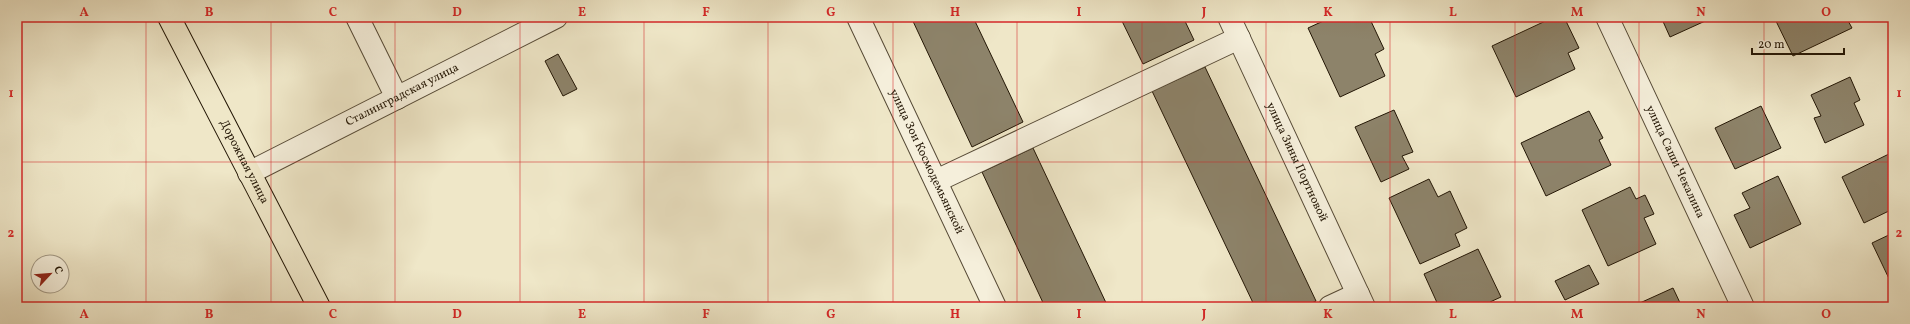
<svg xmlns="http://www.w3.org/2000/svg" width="1910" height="324" viewBox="0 0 1910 324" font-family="Vollkorn,serif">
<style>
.building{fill:#8d836a;stroke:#231605}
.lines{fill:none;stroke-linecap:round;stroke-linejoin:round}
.minor-casing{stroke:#564a36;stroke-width:24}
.major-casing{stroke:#231605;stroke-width:24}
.minor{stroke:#f5efdb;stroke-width:22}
.major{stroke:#efe7c8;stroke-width:22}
.grid{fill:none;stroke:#d62828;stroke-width:1;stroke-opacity:0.55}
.labels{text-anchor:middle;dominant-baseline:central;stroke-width:3;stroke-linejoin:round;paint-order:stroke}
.street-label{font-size:12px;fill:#231605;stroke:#f5efdb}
.neatline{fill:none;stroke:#d62828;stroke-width:1.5}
.grid-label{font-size:13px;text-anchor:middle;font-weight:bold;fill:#d62828}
</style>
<rect width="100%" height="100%" fill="#efe7c8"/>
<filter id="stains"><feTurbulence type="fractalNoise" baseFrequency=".005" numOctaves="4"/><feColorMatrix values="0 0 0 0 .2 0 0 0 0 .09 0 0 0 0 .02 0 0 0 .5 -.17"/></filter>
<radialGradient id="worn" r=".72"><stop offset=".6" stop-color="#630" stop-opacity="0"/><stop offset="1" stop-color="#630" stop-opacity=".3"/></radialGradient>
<path class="building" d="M 911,17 L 973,17 L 1023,122 L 972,147 Z
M 1120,17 L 1183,17 L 1194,40 L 1143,64 Z
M 1332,17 L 1369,17 L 1384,49 L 1375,54 L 1385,76 L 1340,97 L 1308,28 Z
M 1554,17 L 1564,17 L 1579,48 L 1568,53 L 1575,69 L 1516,97 L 1492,46 Z
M 1661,17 L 1714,17 L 1670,37 Z
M 1774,17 L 1846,17 L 1852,28 L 1793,56 Z
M 558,54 L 577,89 L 563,96 L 545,61 Z
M 1205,67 L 1316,301 L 1304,307 L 1255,307 L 1152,91 Z
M 1850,77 L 1860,100 L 1854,103 L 1864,125 L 1825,143 L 1814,118 L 1821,116 L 1811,95 Z
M 1761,106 L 1781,148 L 1735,169 L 1715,128 Z
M 1394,110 L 1413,152 L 1402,156 L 1409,169 L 1381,182 L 1355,127 Z
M 1589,111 L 1603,138 L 1599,140 L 1611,165 L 1546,196 L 1521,143 Z
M 1033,148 L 1108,307 L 1045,307 L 982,172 Z
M 1893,152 L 1893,209 L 1864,223 L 1842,177 Z
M 1778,176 L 1801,224 L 1750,248 L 1734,215 L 1750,208 L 1742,193 Z
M 1429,179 L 1438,197 L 1450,191 L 1467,228 L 1455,234 L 1460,246 L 1420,264 L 1389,198 Z
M 1630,187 L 1636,199 L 1645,195 L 1654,214 L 1644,218 L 1656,244 L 1608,266 L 1582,210 Z
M 1893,233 L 1893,287 L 1872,243 Z
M 1478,249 L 1501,297 L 1490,302 L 1492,307 L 1439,307 L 1424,274 Z
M 1589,265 L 1599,284 L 1565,300 L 1555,281 Z
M 1673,288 L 1682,307 L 1631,307 Z"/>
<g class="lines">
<g class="minor-casing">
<g id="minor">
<path d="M 357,17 L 397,98"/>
<path id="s1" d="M 858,17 L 995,307"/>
<path id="s2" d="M 1229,17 L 1364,307"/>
<path id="s3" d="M 1607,17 L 1743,307"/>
<path id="s4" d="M 249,173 L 556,17"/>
<path d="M 936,181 L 1239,38"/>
<path d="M 1330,307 L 1358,294"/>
</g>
</g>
<g class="major-casing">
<g id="major">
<path id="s5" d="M 169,17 L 319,307"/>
</g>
</g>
<use href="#minor" class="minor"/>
<use href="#major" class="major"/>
</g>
<path class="grid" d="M 146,17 L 146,307M 271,17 L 271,307M 395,17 L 395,307M 520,17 L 520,307M 644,17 L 644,307M 768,17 L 768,307M 893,17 L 893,307M 1017,17 L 1017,307M 1142,17 L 1142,307M 1266,17 L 1266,307M 1390,17 L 1390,307M 1515,17 L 1515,307M 1639,17 L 1639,307M 1764,17 L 1764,307M 17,162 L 1893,162"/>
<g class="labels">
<g class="street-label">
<text stroke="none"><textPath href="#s4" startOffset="172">Сталинградская улица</textPath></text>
<text stroke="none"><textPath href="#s5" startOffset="163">Дорожная улица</textPath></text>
<text stroke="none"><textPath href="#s1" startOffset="160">улица Зои Космодемьянской</textPath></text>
<text stroke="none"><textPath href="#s2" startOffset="160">улица Зины Портновой</textPath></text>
<text stroke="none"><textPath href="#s3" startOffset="160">улица Саши Чекалина</textPath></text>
</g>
</g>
<rect width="1910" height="324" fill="none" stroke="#efe7c8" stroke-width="44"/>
<g transform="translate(50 274) rotate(64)"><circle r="19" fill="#f5efdb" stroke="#a19885"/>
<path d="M0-3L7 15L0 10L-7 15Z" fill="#8f2418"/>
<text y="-6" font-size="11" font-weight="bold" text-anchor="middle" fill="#231605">С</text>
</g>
<path d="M1752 48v6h92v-6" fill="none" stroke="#231605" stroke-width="2"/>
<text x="1758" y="48" font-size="12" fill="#231605" stroke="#f5efdb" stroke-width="3" paint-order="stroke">20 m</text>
<rect x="22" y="22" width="1866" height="280" class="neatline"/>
<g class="grid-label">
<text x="84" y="16">A</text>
<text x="209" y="16">B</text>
<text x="333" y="16">C</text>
<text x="457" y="16">D</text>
<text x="582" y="16">E</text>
<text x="706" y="16">F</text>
<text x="831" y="16">G</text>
<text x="955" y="16">H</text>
<text x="1079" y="16">I</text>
<text x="1204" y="16">J</text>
<text x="1328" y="16">K</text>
<text x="1453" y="16">L</text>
<text x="1577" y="16">M</text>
<text x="1701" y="16">N</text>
<text x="1826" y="16">O</text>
<text x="11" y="97">1</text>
<text x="1899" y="97">1</text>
<text x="11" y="237">2</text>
<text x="1899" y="237">2</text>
<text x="84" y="318">A</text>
<text x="209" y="318">B</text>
<text x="333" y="318">C</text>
<text x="457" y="318">D</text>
<text x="582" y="318">E</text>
<text x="706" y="318">F</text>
<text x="831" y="318">G</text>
<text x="955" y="318">H</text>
<text x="1079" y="318">I</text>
<text x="1204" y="318">J</text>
<text x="1328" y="318">K</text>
<text x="1453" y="318">L</text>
<text x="1577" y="318">M</text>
<text x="1701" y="318">N</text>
<text x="1826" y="318">O</text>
</g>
<rect width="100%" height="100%" filter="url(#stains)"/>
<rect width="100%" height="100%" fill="url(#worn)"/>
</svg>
